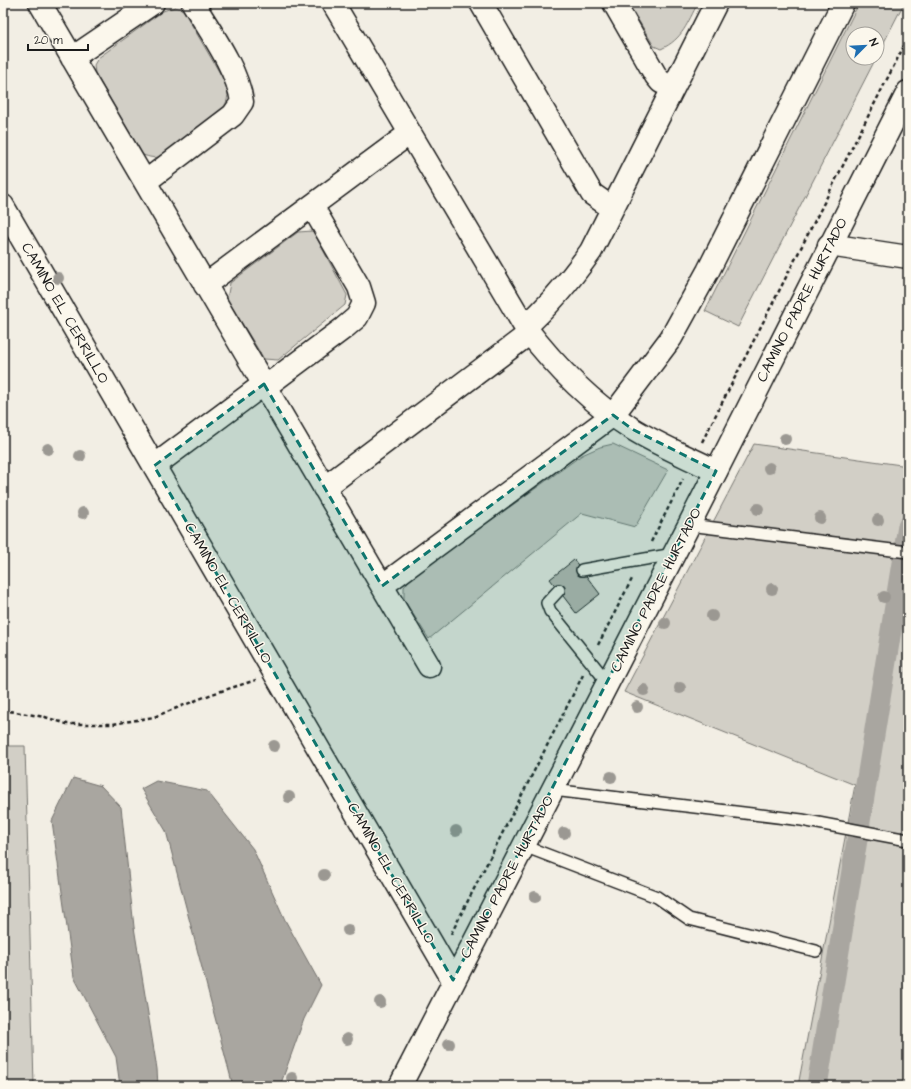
<svg xmlns="http://www.w3.org/2000/svg" width="911" height="1089" viewBox="0 0 911 1089" font-family="'Architects Daughter',sans-serif">
<style>
.green{fill:#d2cfc6;stroke:#777671}
.water{fill:#a9a6a0;stroke:#716f6b}
.lines{fill:none;stroke-linecap:round;stroke-linejoin:round}
.canal{stroke:#a9a6a0;stroke-width:21}
.building{fill:#bdbab1;stroke:#1c1c1c}
.lane-casing{stroke:#1c1c1c;stroke-width:14}
.street-casing{stroke:#1c1c1c;stroke-width:25}
.primary-casing{stroke:#1c1c1c;stroke-width:25}
.path{stroke:#1c1c1c;stroke-width:2.5;stroke-dasharray:4 3;stroke-linecap:butt}
.lane{stroke:#fbf7ec;stroke-width:11}
.street{stroke:#fbf7ec;stroke-width:22}
.primary{stroke:#fbf7ec;stroke-width:22}
.tree{fill:#9b9892}
.marked{fill:#0f766e;fill-opacity:0.2;stroke:#0f766e;stroke-width:3;stroke-dasharray:8 5;stroke-linejoin:round}
.labels{text-anchor:middle;dominant-baseline:central;stroke-width:3;stroke-linejoin:round;paint-order:stroke}
.street-label{font-size:15px;fill:#1c1c1c;stroke:#fbf7ec}
</style>
<rect width="100%" height="100%" fill="#f2eee4"/>
<filter id="ink" filterUnits="userSpaceOnUse"><feTurbulence type="fractalNoise" baseFrequency=".025" numOctaves="2"/><feDisplacementMap in="SourceGraphic" scale="8" xChannelSelector="R" yChannelSelector="G"/><feConvolveMatrix kernelMatrix="1 2 1 2 8 2 1 2 1" color-interpolation-filters="sRGB"/></filter>
<g filter="url(#ink)">
<path class="green" d="M 628,3 L 698,3 C 687,23 683,39 661,49 L 654,46 Z
M 859,3 L 904,3 L 877,56 L 877,34 L 853,34 L 853,58 L 876,58 L 738,327 L 705,311 Z
M 175,7 L 183,10 L 228,87 C 228,95 228,102 223,108 C 219,114 168,153 161,156 C 155,159 149,157 143,155 L 95,73 L 94,65 L 98,58 L 163,11 Z
M 313,231 L 347,295 L 345,305 L 278,360 L 264,359 L 227,299 L 230,283 L 298,232 Z
M 613,444 L 668,470 L 635,527 L 582,513 L 429,639 L 404,600 L 404,587 L 411,578 L 582,455 L 600,447 Z
M 754,444 L 908,466 L 908,1086 L 798,1086 L 855,785 L 624,692 Z
M 3,746 L 25,746 L 34,1086 L 3,1086 Z"/>
<path class="water" d="M 73,778 L 101,786 L 121,807 L 134,927 L 157,1069 L 158,1086 L 120,1086 L 116,1057 L 74,977 L 52,821 Z
M 156,781 L 207,791 L 253,849 L 285,920 L 321,985 L 304,1019 L 280,1086 L 233,1086 L 166,831 L 141,789 Z"/>
<g class="lines">
<path class="canal" d="M 817,1086 L 908,526"/>
</g>
<path class="building" d="M 574,560 L 600,594 L 576,613 L 550,579 Z"/>
<g class="lines">
<g class="lane-casing">
<path id="lane" d="M 689,525 L 908,552
M 582,570 L 674,554
M 559,590 L 547,603 L 550,611 L 608,683
M 553,790 L 802,820 L 908,840
M 524,846 L 657,897 L 689,919 L 816,951"/>
</g>
<g class="street-casing">
<path id="street" d="M 40,3 L 429,666
M 333,3 L 525,327 C 554,365 590,402 631,428 C 658,445 688,457 716,471
M 481,3 L 592,194 L 612,208
M 614,3 L 656,76 L 661,82 L 673,88
M 72,58 L 153,3
M 145,182 L 233,115 L 242,102 C 238,70 210,31 193,3
M 3,206 L 453,980
M 829,245 L 908,257
M 205,285 L 410,133
M 525,327 C 551,304 571,279 591,251 L 716,3
M 265,387 L 344,328 L 357,317 L 364,303 L 359,287 L 312,206
M 154,466 L 264,384
M 324,488 L 530,333
M 382,586 L 613,415 L 671,338 L 708,271 L 843,3"/>
</g>
<g class="primary-casing">
<path id="primary" d="M 400,1086 L 689,525 L 908,92"/>
</g>
<path class="path" d="M 702,442 L 908,38
M 651,542 L 683,479
M 598,645 L 633,577
M 3,710 L 45,717 L 67,724 L 113,724 L 154,717 L 212,694 L 256,680
M 451,934 L 583,675"/>
<use href="#lane" class="lane"/>
<use href="#street" class="street"/>
<use href="#primary" class="primary"/>
</g>
<g class="tree">
<circle cx="58" cy="278" r="6"/>
<circle cx="785" cy="439" r="6"/>
<circle cx="48" cy="449" r="6"/>
<circle cx="80" cy="456" r="6"/>
<circle cx="769" cy="468" r="6"/>
<circle cx="758" cy="509" r="6"/>
<circle cx="83" cy="513" r="6"/>
<circle cx="820" cy="518" r="6"/>
<circle cx="878" cy="520" r="6"/>
<circle cx="772" cy="589" r="6"/>
<circle cx="884" cy="597" r="6"/>
<circle cx="712" cy="616" r="6"/>
<circle cx="665" cy="623" r="6"/>
<circle cx="680" cy="688" r="6"/>
<circle cx="644" cy="690" r="6"/>
<circle cx="637" cy="707" r="6"/>
<circle cx="274" cy="746" r="6"/>
<circle cx="611" cy="777" r="6"/>
<circle cx="289" cy="797" r="6"/>
<circle cx="456" cy="831" r="6"/>
<circle cx="564" cy="833" r="6"/>
<circle cx="324" cy="875" r="6"/>
<circle cx="535" cy="897" r="6"/>
<circle cx="348" cy="930" r="6"/>
<circle cx="380" cy="1002" r="6"/>
<circle cx="347" cy="1039" r="6"/>
<circle cx="449" cy="1044" r="6"/>
<circle cx="292" cy="1078" r="6"/>
</g>
</g>
<path class="marked" d="M 264,384 L 382,586 L 613,415 L 632,429 L 716,471 L 453,980 L 154,466 Z"/>
<g class="labels">
<g class="street-label">
<text transform="translate(802 300) rotate(-63)">CAMINO PADRE HURTADO</text>
<text transform="translate(65 313) rotate(60)">CAMINO EL CERRILLO</text>
<text transform="translate(656 590) rotate(-63)">CAMINO PADRE HURTADO</text>
<text transform="translate(228 593) rotate(60)">CAMINO EL CERRILLO</text>
<text transform="translate(391 873) rotate(60)">CAMINO EL CERRILLO</text>
<text transform="translate(507 877) rotate(-62)">CAMINO PADRE HURTADO</text>
</g>
</g>
<rect width="911" height="1089" fill="none" stroke="#fbf7ec" stroke-width="16"/>
<rect x="8" y="8" width="895" height="1073" fill="none" stroke="#1c1c1c" stroke-width="1.5" filter="url(#ink)"/>
<g transform="translate(865 46) rotate(66)"><circle r="19" fill="#fbf7ec" stroke="#a29f99"/>
<path d="M0-3L7 15L0 10L-7 15Z" fill="#1f6fb2"/>
<text y="-6" font-size="11" font-weight="bold" text-anchor="middle" fill="#1c1c1c">N</text>
</g>
<path d="M28 44v6h60v-6" fill="none" stroke="#1c1c1c" stroke-width="2"/>
<text x="34" y="44" font-size="12" fill="#1c1c1c" stroke="#fbf7ec" stroke-width="3" paint-order="stroke">20 m</text>
</svg>
